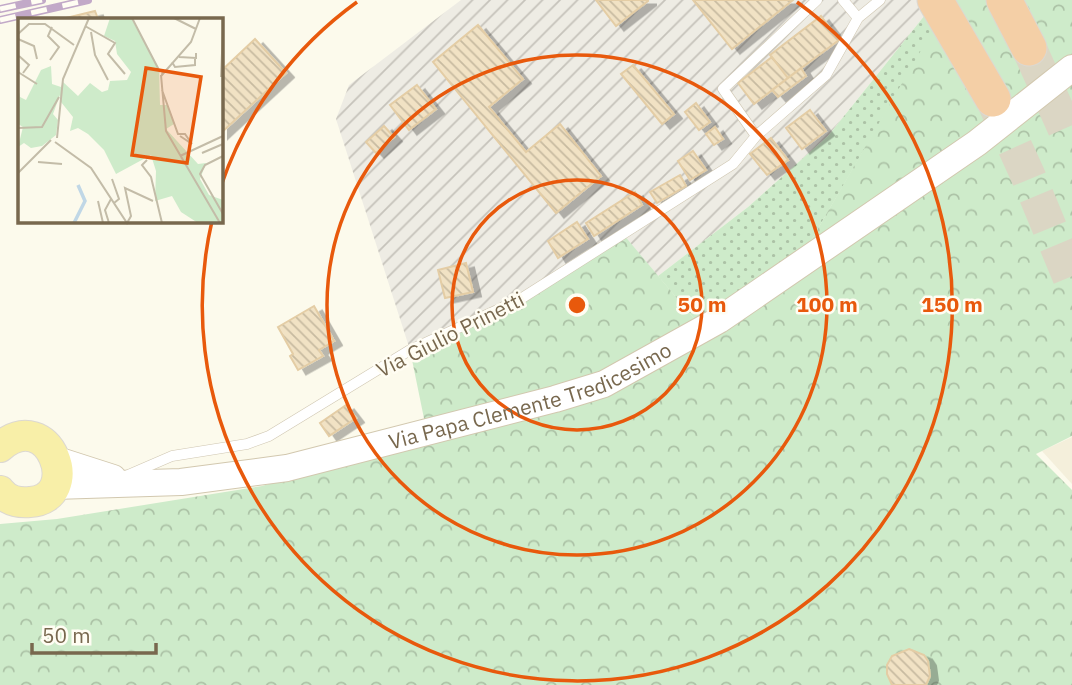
<svg xmlns="http://www.w3.org/2000/svg" width="1072" height="685" viewBox="0 0 1072 685" font-family="'IBM Plex Sans',sans-serif">
<style>
.residential{fill:#f4efdb}
.industrial{fill:url(#industrial-furrows)}
.green{fill:url(#green-dots)}
.forest{fill:url(#forest-crowns)}
.building{fill:url(#building-back-hatch);stroke:#e4cda5;stroke-width:2;filter:url(#shadow)}
.lines{fill:none;stroke-linecap:round;stroke-linejoin:round}
.highway-tunnel{stroke:#dbd6c4;stroke-width:35;stroke-dasharray:35 18;stroke-linecap:butt}
.lane-casing{stroke:#cfc6b1;stroke-width:11}
.secondary-casing{stroke:#d2c8af;stroke-width:28}
.primary-casing{stroke:#dcd8d1;stroke-width:32}
.highway-casing{stroke:#dcd8d1;stroke-width:37}
.lane{stroke:#fff;stroke-width:10}
.secondary{stroke:#fff;stroke-width:26}
.primary{stroke:#f8efa8;stroke-width:30}
.highway{stroke:#f4cfa6;stroke-width:35}
.rail-casing{stroke:#c2a9c8;stroke-width:8}
.rail{stroke:#fffdf3;stroke-width:5;stroke-dasharray:16;stroke-linecap:butt}
.ring{fill:none;stroke:#e8590c;stroke-width:3.5}
.labels{text-anchor:middle;dominant-baseline:central;stroke-width:5;stroke-linejoin:round;paint-order:stroke}
.street-label{font-size:21px;fill:#78684e;stroke:#fffdf3}
.inset-river{fill:none;stroke:#c0d7e6;stroke-width:3.5}
.inset-road{fill:none;stroke:#c3bca8;stroke-width:2}
.view{fill:#e8590c;fill-opacity:0.15;stroke:#e8590c;stroke-width:3.5}
.inset-edge{fill:none;stroke:#78684e;stroke-width:3.5}
.centre{fill:#e8590c;stroke:#fffdf3;stroke-width:3.5}
.ring-label{font-size:21px;text-anchor:middle;font-weight:bold;fill:#e8590c;stroke:#fffdf3;stroke-width:5;stroke-linejoin:round;paint-order:stroke}
</style>
<defs>
<pattern id="industrial-furrows" width="10" height="10" patternUnits="userSpaceOnUse" patternTransform="scale(1.75)"><rect width="10" height="10" fill="#eeece4"/><path d="M-1 1l2-2M0 10L10 0M9 11l2-2" fill="none" stroke="#c6c3bb"/></pattern>
<pattern id="green-dots" width="8" height="8" patternUnits="userSpaceOnUse" patternTransform="scale(1.75)"><rect width="8" height="8" fill="#ceebca"/><path d="M2 2h.1M6 6h.1" fill="none" stroke="#acc2a6" stroke-width="1.8" stroke-linecap="round"/></pattern>
<pattern id="forest-crowns" width="20" height="18" patternUnits="userSpaceOnUse" patternTransform="scale(1.75)"><rect width="20" height="18" fill="#ceebca"/><path d="M2 6a3 3 0 1 1 6 0M12 15a3 3 0 1 1 6 0" fill="none" stroke="#acc2a6"/></pattern>
<pattern id="building-back-hatch" width="6" height="6" patternUnits="userSpaceOnUse" patternTransform="scale(1.75)"><rect width="6" height="6" fill="#f1e2c4"/><path d="M-1 5l2 2M0 0l6 6M5-1l2 2" fill="none" stroke="#c8bba1"/></pattern>
<filter id="shadow"><feDropShadow dx="8" dy="4.5" stdDeviation="0" flood-color="#0004"/></filter>
</defs>
<rect width="100%" height="100%" fill="#fcfaec"/>
<path class="residential" d="M 1072,437 L 1072,484 L 1042,451 Z"/>
<path class="industrial" d="M 461,0 L 937,0 L 828,136 L 748,207 L 658,276 L 622,234 L 519,300 L 410,350 L 336,119 L 349,85 Z"/>
<path class="green" d="M 937,0 L 945,11 L 805,251 L 702,328 L 658,276 L 748,207 L 828,136 Z"/>
<path class="forest" d="M 950,0 L 1072,0 L 1072,436 L 1036,454 L 1072,490 L 1072,685 L 0,685 L 0,524 L 57,519 L 262,486 L 428,438 L 410,350 L 519,300 L 623,234 L 702,328 L 805,251 Z"/>
<path class="building" d="M 596,0 L 648,0 L 648,1 L 616,26 Z
M 693,0 L 793,0 L 732,49 Z
M 95,11 L 98,19 L 62,19 Z
M 821,16 L 839,40 L 788,78 L 770,55 Z
M 478,25 L 523,79 L 489,107 L 526,152 L 560,124 L 601,176 L 556,213 L 433,62 Z
M 255,39 L 286,73 L 220,134 L 220,72 Z
M 772,57 L 788,78 L 754,104 L 738,83 Z
M 633,65 L 674,114 L 662,124 L 621,74 Z
M 801,68 L 806,76 L 778,97 L 772,90 Z
M 417,85 L 436,109 L 409,130 L 390,105 Z
M 696,103 L 710,122 L 699,130 L 685,112 Z
M 810,110 L 826,131 L 802,149 L 786,128 Z
M 384,126 L 394,137 L 376,153 L 366,142 Z
M 715,127 L 723,139 L 714,145 L 706,134 Z
M 771,138 L 788,160 L 767,175 L 750,154 Z
M 693,151 L 706,170 L 690,180 L 678,161 Z
M 680,175 L 686,186 L 657,203 L 650,192 Z
M 635,192 L 642,205 L 594,236 L 586,223 Z
M 577,222 L 588,239 L 558,258 L 548,241 Z
M 466,263 L 473,292 L 445,298 L 438,270 Z
M 314,306 L 334,341 L 319,350 L 323,356 L 298,370 L 290,356 L 293,354 L 278,327 Z
M 346,405 L 356,418 L 329,436 L 320,423 Z
M 909,649 L 924,655 L 928,661 L 930,676 L 926,685 L 892,685 L 887,674 L 887,665 L 892,656 Z"/>
<g class="lines">
<path class="highway-tunnel" d="M 1029,48 L 1072,144
M 993,99 L 1029,178 L 1072,282"/>
<g class="lane-casing">
<path id="lane" d="M 858,18 L 880,0
M 756,136 L 723,89 L 817,0
M 128,475 L 172,456 L 247,444 L 269,436 L 410,350 L 519,300 L 733,164 L 756,136 L 826,75 L 858,18 L 843,0"/>
</g>
<g class="secondary-casing">
<g id="secondary">
<path d="M 57,460 L 113,478"/>
<path id="s1" d="M 54,486 L 181,482 L 287,468 L 555,399 L 604,384 L 719,320 L 977,143 L 1072,68"/>
</g>
</g>
<g class="primary-casing">
<path id="primary" d="M 0,447 C 50,404 84,499 30,502 C 18,503 8,501 0,491"/>
</g>
<g class="highway-casing">
<path id="highway" d="M 935,0 L 993,99
M 1004,0 L 1029,48"/>
</g>
<use href="#lane" class="lane"/>
<use href="#secondary" class="secondary"/>
<use href="#primary" class="primary"/>
<use href="#highway" class="highway"/>
<g class="rail-casing">
<path id="rail" d="M 0,9 L 42,0
M 0,20 L 88,0"/>
</g>
<use href="#rail" class="rail"/>
</g>
<g class="ring">
<circle cx="577" cy="305" r="125"/>
<circle cx="577" cy="305" r="250"/>
<path d="M221 186A375 375 0 0 1 357 2M797 2A375 375 0 1 1 212 221"/>
</g>
<g class="labels">
<g class="street-label">
<text transform="translate(450 334) rotate(-27)">Via Giulio Prinetti</text>
<text stroke="none"><textPath href="#s1" startOffset="488">Via Papa Clemente Tredicesimo</textPath></text>
</g>
</g>
<g transform="translate(18 18)">
<rect width="205" height="205" fill="#fcfaec"/>
<path d="M 92,0 L 113,0 L 141,50 L 142,87 L 149,87 L 156,106 L 148,111 L 180,146 L 188,145 L 182,161 L 191,177 L 205,182 L 205,205 L 180,205 L 163,194 L 154,178 L 137,183 L 138,153 L 133,137 L 98,156 L 86,132 L 70,116 L 60,110 L 52,113 L 55,99 L 43,84 L 42,77 L 35,96 L 40,102 L 38,117 L 24,128 L 13,130 L 6,125 L 0,129 L 5,109 L 0,106 L 0,69 L 2,79 L 8,82 L 23,52 L 33,48 L 34,66 L 43,69 L 45,64 L 60,78 L 72,65 L 84,74 L 90,72 L 92,63 L 109,62 L 113,54 L 99,36 L 97,23 L 86,18 Z" fill="#ceebca"/>
<path class="inset-river" d="M 56,205 L 67,183 L 60,167"/>
<path class="inset-road" d="M 114,0 L 142,54M 156,0 L 178,11M 67,8 L 97,25 L 90,36 L 107,56M 73,14 L 77,37 L 90,62M 0,16 L 11,6 L 27,6 L 56,27M 0,21 L 16,28 L 19,41M 1,38 L 11,47 L 5,55M 161,39 L 178,40 L 178,35M 32,42 L 41,29 L 30,18 L 34,9M 154,44 L 157,49 L 177,47 L 177,40M 145,52 L 144,57 L 173,24 L 182,0M 0,54 L 19,66M 143,57 L 148,113 L 202,205M 203,59 L 205,11M 144,72 L 160,116 L 167,116 L 174,126 L 162,118M 0,110 L 24,109 L 41,79M 39,120 L 45,61 L 71,0M 37,124 L 73,150 L 109,205 L 113,198 L 107,170 L 135,183M 184,135 L 205,126M 162,138 L 205,118M 205,138 L 187,147 L 182,156 L 205,196M 129,142 L 124,147 L 133,159 L 144,205M 20,144 L 44,146M 0,155 L 33,122M 94,161 L 101,181 L 96,185M 80,183 L 85,205M 91,205 L 87,192 L 93,181"/>
<path class="view" d="M 128,50 L 183,59 L 169,145 L 114,137 Z"/>
<rect width="205" height="205" class="inset-edge"/>
</g>
<circle cx="577" cy="305" r="10" class="centre"/>
<g class="ring-label">
<text x="702" y="312">50 m</text>
<text x="827" y="312">100 m</text>
<text x="952" y="312">150 m</text>
</g>
<path d="M32 643v10h124v-10" fill="none" stroke="#78684e" stroke-width="3.5"/>
<text x="42" y="643" font-size="21" fill="#78684e" stroke="#fffdf3" stroke-width="5" paint-order="stroke">50 m</text>
</svg>
